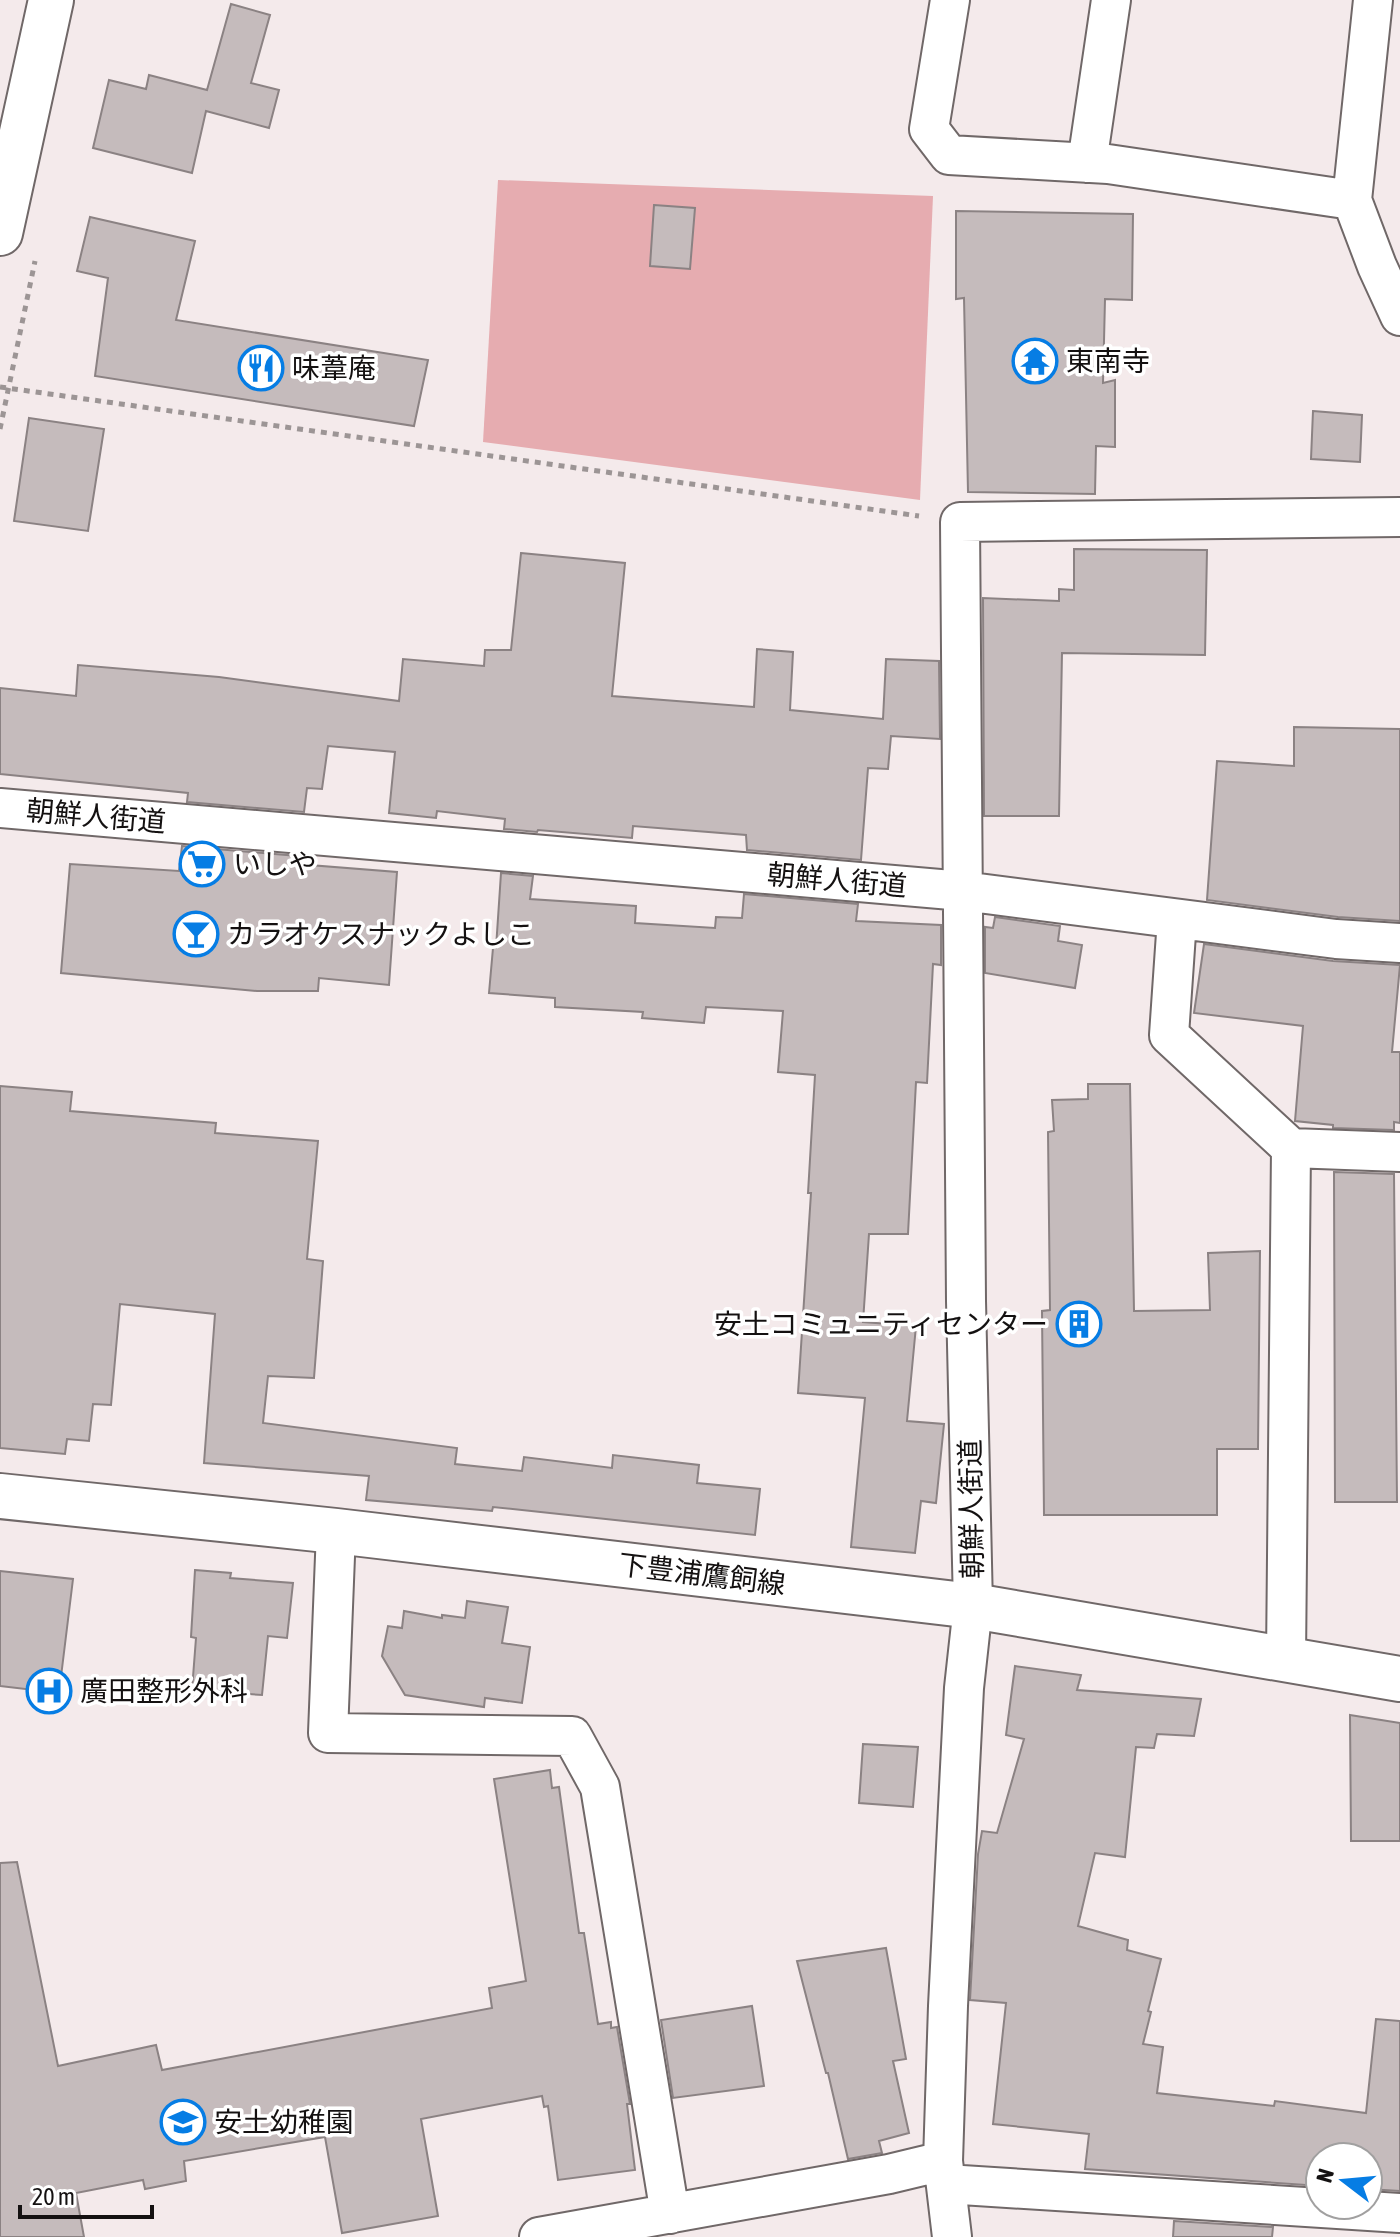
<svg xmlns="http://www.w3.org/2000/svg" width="1400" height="2237" viewBox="0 0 1400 2237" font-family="'Asap Condensed','Noto Sans JP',sans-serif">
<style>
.green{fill:#e6acb0}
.building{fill:#c5bbbc;stroke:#8b8283;stroke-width:2}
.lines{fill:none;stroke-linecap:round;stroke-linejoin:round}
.minor-casing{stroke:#706868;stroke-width:42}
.secondary-casing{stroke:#706868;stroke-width:48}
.path{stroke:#9c9595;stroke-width:5;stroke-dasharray:6 6;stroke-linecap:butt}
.minor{stroke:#fff;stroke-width:38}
.secondary{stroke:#fff;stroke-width:44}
.labels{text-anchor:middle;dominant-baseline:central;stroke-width:7;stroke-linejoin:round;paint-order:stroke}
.poi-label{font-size:28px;fill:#141111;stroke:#fff;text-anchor:start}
.street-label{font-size:28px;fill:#141111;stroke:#fff}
</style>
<rect width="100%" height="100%" fill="#f4eaeb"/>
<path class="green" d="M 498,180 L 933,196 L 920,500 L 483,442 Z"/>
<path class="building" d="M 231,4 L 270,15 L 251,83 L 279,90 L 269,128 L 206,111 L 192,173 L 93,148 L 109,80 L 146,89 L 149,75 L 207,90 Z
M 654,205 L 695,208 L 690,269 L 650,266 Z
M 956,211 L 1133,214 L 1132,300 L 1105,299 L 1103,383 L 1115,380 L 1115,447 L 1096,446 L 1095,494 L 968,492 L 964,298 L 956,299 Z
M 90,217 L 195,241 L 176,320 L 428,360 L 414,426 L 95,376 L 108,278 L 77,271 Z
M 1313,411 L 1362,415 L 1360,462 L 1311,459 Z
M 29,418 L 104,429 L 88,531 L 14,521 Z
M 1074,549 L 1207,550 L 1205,655 L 1062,653 L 1059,816 L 984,816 L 983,598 L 1059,601 L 1059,589 L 1074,590 Z
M 521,553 L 625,563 L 612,696 L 754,707 L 757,649 L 793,652 L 790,710 L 883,719 L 886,659 L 939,661 L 940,739 L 891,736 L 888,769 L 868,768 L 861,860 L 747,850 L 746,835 L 633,826 L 632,838 L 538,830 L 537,832 L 504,829 L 505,819 L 437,811 L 436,818 L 389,813 L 395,752 L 328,746 L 322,789 L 307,788 L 304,812 L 187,802 L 188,793 L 0,774 L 0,688 L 76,696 L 78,665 L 219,677 L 399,701 L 403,659 L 484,666 L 485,650 L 511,650 Z
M 1294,727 L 1400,729 L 1400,921 L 1338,917 L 1207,900 L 1217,761 L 1294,766 Z
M 182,846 L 298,856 L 297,864 L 397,872 L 389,985 L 319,978 L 318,991 L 257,991 L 61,973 L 70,864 L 179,871 Z
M 501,873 L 533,876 L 530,899 L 636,906 L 635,923 L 715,928 L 716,917 L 742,918 L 744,894 L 858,904 L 856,921 L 941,925 L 941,965 L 933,964 L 927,1083 L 916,1082 L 908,1234 L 869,1234 L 863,1322 L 916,1326 L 907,1421 L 944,1424 L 936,1503 L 921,1501 L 915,1553 L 851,1547 L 865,1398 L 798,1393 L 811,1193 L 808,1193 L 815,1075 L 778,1072 L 783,1011 L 706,1007 L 704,1023 L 642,1018 L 643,1012 L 555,1007 L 555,998 L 489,993 L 493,948 L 496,948 Z
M 995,917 L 1060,926 L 1058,941 L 1082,945 L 1075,988 L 985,973 L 985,927 L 993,928 Z
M 1204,944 L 1333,961 L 1400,965 L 1392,1052 L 1400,1052 L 1400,1123 L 1394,1122 L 1394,1130 L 1333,1128 L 1333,1125 L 1295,1121 L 1303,1026 L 1194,1013 Z
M 1088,1084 L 1130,1084 L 1134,1311 L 1210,1310 L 1208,1253 L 1260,1251 L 1258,1449 L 1217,1449 L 1217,1515 L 1044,1515 L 1042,1311 L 1050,1310 L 1048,1132 L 1054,1131 L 1052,1100 L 1088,1099 Z
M 0,1086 L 72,1092 L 70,1111 L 216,1123 L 215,1133 L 318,1141 L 307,1259 L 323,1261 L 314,1378 L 268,1376 L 263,1423 L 457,1448 L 455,1464 L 522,1471 L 524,1457 L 612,1468 L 613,1455 L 699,1465 L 697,1483 L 760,1489 L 755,1535 L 493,1507 L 492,1511 L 366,1500 L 369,1476 L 204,1463 L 215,1314 L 120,1304 L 111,1405 L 93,1404 L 89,1441 L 67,1439 L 65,1454 L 0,1448 Z
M 1334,1172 L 1394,1174 L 1397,1502 L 1335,1502 Z
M 195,1570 L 231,1573 L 230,1578 L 293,1583 L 287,1638 L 268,1636 L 262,1695 L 192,1690 L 196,1638 L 191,1637 Z
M 0,1571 L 73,1579 L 59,1693 L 0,1686 Z
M 467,1601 L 508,1607 L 502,1643 L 530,1647 L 522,1703 L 485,1698 L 484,1707 L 405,1695 L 382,1656 L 388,1626 L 402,1628 L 404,1611 L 442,1618 L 442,1615 L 465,1618 Z
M 1015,1666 L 1081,1675 L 1077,1690 L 1201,1699 L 1194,1736 L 1157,1734 L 1154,1748 L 1136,1747 L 1125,1857 L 1095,1853 L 1078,1926 L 1128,1940 L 1127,1950 L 1161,1959 L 1148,2011 L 1151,2012 L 1143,2044 L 1163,2047 L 1157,2093 L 1274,2106 L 1275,2101 L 1366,2113 L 1376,2019 L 1400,2021 L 1400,2191 L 1368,2189 L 1368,2157 L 1320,2157 L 1320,2186 L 1085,2169 L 1089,2134 L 993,2124 L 1006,2003 L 970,2000 L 978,1854 L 982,1831 L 997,1833 L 1024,1739 L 1006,1735 Z
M 1350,1715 L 1400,1723 L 1400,1841 L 1351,1841 Z
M 863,1744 L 918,1747 L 913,1807 L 859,1803 Z
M 550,1770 L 552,1788 L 559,1787 L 579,1933 L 584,1933 L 598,2024 L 611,2022 L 611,2028 L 617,2027 L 630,2104 L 627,2104 L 635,2170 L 558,2180 L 548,2106 L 544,2107 L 542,2096 L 421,2119 L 438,2216 L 342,2233 L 325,2137 L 184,2161 L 186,2181 L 145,2189 L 143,2180 L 76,2193 L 84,2237 L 0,2237 L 0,1863 L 17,1862 L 58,2066 L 156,2045 L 162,2070 L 492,2008 L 489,1988 L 526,1981 L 494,1779 Z
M 886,1948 L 906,2059 L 893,2061 L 909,2133 L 879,2141 L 882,2153 L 848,2159 L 828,2073 L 826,2073 L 797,1961 Z
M 752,2006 L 764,2086 L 673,2098 L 661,2020 Z
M 1174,2221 L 1273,2227 L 1272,2237 L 1173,2237 Z"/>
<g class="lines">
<g class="minor-casing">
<path id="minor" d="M 950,0 L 929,129 L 949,155 L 1108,164 L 1352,200
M 1373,0 L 1352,200 L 1377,266 L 1400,316
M 1087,163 L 1111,0
M 0,808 L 963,891 L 1336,939 L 1400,943
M 1177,919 L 1169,1035 L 1291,1148
M 336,1531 L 328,1733 L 572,1736 L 600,1787 L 670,2214
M 1286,1659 L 1291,1148 L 1400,1152
M 946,2184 L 1400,2213
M 539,2237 L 889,2174 L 943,2161
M 952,2237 L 943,2161 L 948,2006 L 964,1688 L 973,1606 L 966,1301 L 960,522 L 1400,517"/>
</g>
<g class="secondary-casing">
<path id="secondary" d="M 0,233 L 51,0
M 0,1496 L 336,1531 L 973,1606 L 1400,1679"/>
</g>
<path class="path" d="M 0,387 L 919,516
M 0,429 L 35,261"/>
<use href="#minor" class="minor"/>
<use href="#secondary" class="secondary"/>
</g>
<defs>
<g id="temple-ring" transform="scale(2.3)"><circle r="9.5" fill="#fff" stroke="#067de4" stroke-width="1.5"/><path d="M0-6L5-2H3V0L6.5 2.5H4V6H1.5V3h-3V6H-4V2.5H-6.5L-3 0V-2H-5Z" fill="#067de4"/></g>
<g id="restaurant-ring" transform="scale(2.3)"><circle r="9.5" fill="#fff" stroke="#067de4" stroke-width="1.5"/><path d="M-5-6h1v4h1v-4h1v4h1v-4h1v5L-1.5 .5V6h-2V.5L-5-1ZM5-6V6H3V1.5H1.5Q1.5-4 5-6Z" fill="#067de4"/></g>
<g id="supermarket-ring" transform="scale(2.3)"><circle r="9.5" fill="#fff" stroke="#067de4" stroke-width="1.5"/><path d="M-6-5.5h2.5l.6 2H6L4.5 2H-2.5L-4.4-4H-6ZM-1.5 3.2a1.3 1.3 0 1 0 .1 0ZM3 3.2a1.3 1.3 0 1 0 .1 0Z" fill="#067de4"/></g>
<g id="bar-ring" transform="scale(2.3)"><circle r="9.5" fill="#fff" stroke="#067de4" stroke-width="1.5"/><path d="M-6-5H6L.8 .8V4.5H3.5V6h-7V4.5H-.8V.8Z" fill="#067de4"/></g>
<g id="building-ring" transform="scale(2.3)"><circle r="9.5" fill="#fff" stroke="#067de4" stroke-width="1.5"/><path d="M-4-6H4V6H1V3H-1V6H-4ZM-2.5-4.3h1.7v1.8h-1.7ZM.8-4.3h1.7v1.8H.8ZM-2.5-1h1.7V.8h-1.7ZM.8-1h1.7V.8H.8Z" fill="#067de4"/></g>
<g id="hospital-ring" transform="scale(2.3)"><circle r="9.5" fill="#fff" stroke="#067de4" stroke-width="1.5"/><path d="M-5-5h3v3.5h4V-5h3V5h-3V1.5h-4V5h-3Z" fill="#067de4"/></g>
<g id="school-ring" transform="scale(2.3)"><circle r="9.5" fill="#fff" stroke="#067de4" stroke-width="1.5"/><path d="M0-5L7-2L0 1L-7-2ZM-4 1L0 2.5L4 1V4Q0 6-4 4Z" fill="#067de4"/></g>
</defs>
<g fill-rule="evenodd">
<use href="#temple-ring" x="1035" y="361"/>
<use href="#restaurant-ring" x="261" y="368"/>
<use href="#supermarket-ring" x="202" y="864"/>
<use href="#bar-ring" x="196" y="934"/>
<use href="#building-ring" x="1079" y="1324"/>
<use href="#hospital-ring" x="49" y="1691"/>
<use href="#school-ring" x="183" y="2122"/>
</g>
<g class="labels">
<g class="poi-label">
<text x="1066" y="361">東南寺</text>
<text x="292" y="368">味葦庵</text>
<text x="233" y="864">いしや</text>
<text x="227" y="934">カラオケスナックよしこ</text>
<text x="1048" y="1324" text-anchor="end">安土コミュニティセンター</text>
<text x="80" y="1691">廣田整形外科</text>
<text x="214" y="2122">安土幼稚園</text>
</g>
<g class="street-label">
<text transform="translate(96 816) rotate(5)">朝鮮人街道</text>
<text transform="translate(837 880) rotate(5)">朝鮮人街道</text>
<text transform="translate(971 1509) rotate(-91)">朝鮮人街道</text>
<text transform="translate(702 1574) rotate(7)">下豊浦鷹飼線</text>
</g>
</g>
<g transform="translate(1344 2181) rotate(286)"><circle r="38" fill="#ffffff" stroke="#a1a0a0" stroke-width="2"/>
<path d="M0-6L14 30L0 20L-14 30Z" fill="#067de4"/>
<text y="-12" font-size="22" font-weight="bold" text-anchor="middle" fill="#141111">N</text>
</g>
<path d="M20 2205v12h132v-12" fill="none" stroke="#141111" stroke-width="4"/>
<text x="32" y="2205" font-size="24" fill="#141111" stroke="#ffffff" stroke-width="6" paint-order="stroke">20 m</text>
</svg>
